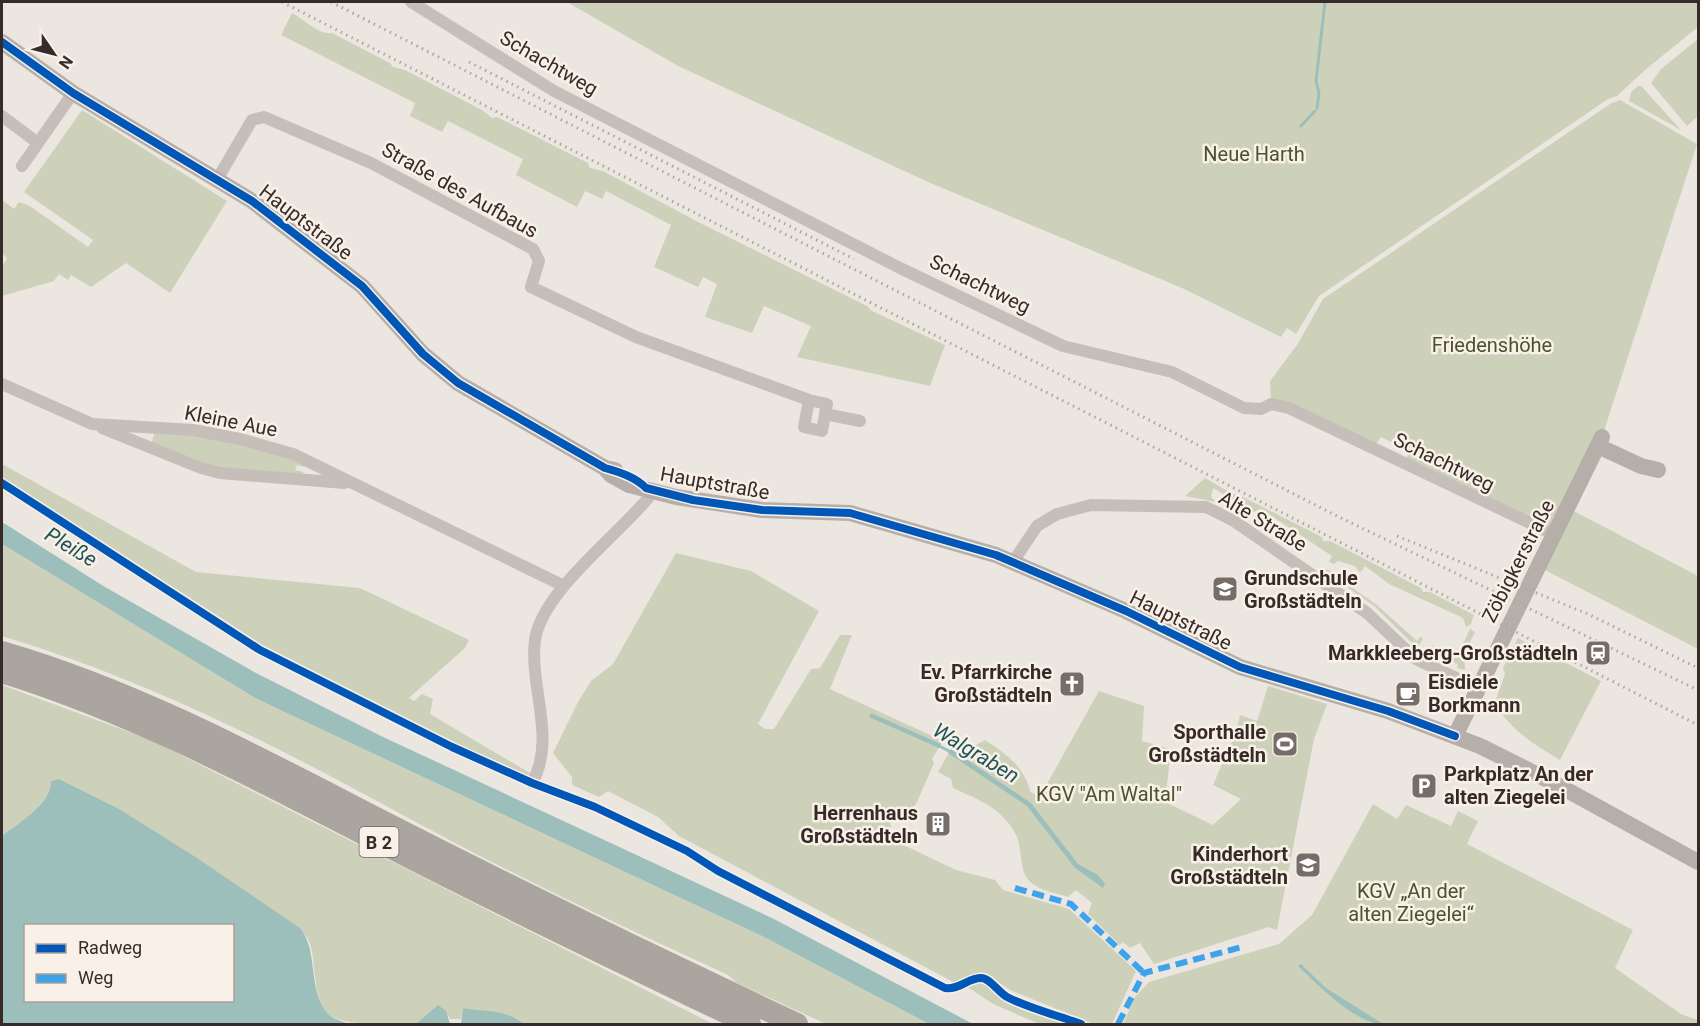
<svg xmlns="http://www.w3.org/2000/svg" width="1700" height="1026" viewBox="0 0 1700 1026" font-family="Roboto,sans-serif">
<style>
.green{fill:#ced1ba}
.water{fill:#9cbfbc;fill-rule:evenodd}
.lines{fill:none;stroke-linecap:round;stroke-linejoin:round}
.stream{stroke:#9cbfbc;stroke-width:3}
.street{stroke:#c5beb9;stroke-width:12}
.secondary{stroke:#b6aea9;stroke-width:16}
.highway{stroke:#aba59f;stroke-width:22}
.rail{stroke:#ada7a3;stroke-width:3;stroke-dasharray:1.5 4.5;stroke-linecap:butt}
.quiet{stroke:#3fa3eb;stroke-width:6;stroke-dasharray:12 6;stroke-linecap:butt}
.cycleway-casing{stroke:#f9f0e7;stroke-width:11}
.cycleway{stroke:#0057b8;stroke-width:8}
.labels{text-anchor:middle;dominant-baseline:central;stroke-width:5;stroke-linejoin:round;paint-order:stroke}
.shield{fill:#f9f0e7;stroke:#706661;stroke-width:1.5}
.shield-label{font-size:18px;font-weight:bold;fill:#362b28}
.street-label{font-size:20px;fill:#362b28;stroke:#f9f0e7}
.park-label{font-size:20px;fill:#47542c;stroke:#f9f0e7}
.poi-label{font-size:20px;font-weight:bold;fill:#362b28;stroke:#f9f0e7;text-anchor:end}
.water-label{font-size:21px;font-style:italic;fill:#1e5657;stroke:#f9f0e7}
</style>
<rect width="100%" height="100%" fill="#ece6e0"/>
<path class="green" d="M 567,2 L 1698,2 L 1698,27 L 1645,70 L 1617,96 L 1608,99 L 1319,296 L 1296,334 L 1287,328 L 1281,337 L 1182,288 L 928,182 L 678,66 Z
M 292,13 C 304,19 318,35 332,33 L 390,63 L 393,67 L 405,70 L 482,110 L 492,118 L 497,117 L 588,163 L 590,168 L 603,171 L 698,222 L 867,306 L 872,311 L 945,345 L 930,386 L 797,357 L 811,326 L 764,306 L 752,333 L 705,317 L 717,284 L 703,277 L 698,287 L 654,267 L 671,225 L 606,191 L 602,199 L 585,191 L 577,207 L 516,175 L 523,159 L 448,121 L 442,132 L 410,116 L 415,103 L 281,35 Z
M 1698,39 L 1698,116 L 1687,126 L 1651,83 L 1661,69 Z
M 1638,86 L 1641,86 L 1681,130 L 1629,101 L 1631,92 Z
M 1620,100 L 1697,144 L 1602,437 L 1568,508 L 1698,576 L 1698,649 L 1539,567 L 1555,535 L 1403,464 L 1410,451 L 1381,437 L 1373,449 L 1271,404 L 1270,381 L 1297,345 L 1323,299 L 1610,104 Z
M 82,110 L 227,201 L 170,293 L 126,263 L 91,287 L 71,275 L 68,280 L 59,274 L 54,281 L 2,296 L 2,266 L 7,259 L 2,252 L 2,200 L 14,209 L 19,202 L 30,206 L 88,247 L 93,240 L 24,192 Z
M 155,431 C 206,435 256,445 304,464 L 305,467 L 297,465 L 295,470 L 304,472 L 301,475 L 221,469 L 151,445 Z
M 2,464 L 196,572 L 360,588 L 469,640 L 465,648 L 409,698 L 414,701 L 422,694 L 433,699 L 430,714 L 530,773 L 526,779 L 520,776 L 277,658 L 2,481 Z
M 1205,478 L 1233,494 L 1237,494 L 1322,537 L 1323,541 L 1330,541 L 1421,588 L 1423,592 L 1430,592 L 1474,615 L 1471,624 L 1466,627 L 1463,618 L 1389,584 L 1365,566 L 1360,573 L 1355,566 L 1338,561 L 1334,564 L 1329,562 L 1332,556 L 1261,509 L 1253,512 L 1213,488 L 1211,497 L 1216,502 L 1185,496 Z
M 2,544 L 257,699 L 768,939 L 929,1024 L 826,1024 L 737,983 L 728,975 C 621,926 513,875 410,819 C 279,747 145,679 2,636 Z
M 676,553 L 751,571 L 819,611 L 758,724 L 765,729 L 774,729 L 811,669 L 820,668 L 840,635 L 852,635 L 830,689 L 943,741 L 932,759 L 934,763 L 916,804 L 910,810 L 890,808 L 891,839 L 956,870 L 995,880 L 1003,890 L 1069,909 L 1136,971 L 1112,1024 L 1094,1024 L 1012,991 L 987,975 L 979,975 L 957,984 L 679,836 L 658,817 L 608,791 L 599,797 L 572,785 L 572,777 L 553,753 L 578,702 L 591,681 L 613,664 Z
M 1325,569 L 1347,576 L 1344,582 L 1377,605 L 1417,641 L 1421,636 L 1423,639 L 1417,648 L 1374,606 L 1323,570 Z
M 1470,629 L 1475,632 L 1464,654 L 1465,670 L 1457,668 L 1458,664 L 1432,653 L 1430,656 L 1425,654 L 1434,644 L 1432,648 L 1439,652 L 1441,648 L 1451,653 L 1458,654 Z
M 1518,638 L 1601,681 L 1560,760 C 1535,745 1508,729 1495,702 L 1505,674 L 1503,668 Z
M 2,685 L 151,740 L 713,1024 L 524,1024 L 517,1018 L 463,1008 L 461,1019 L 450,1019 L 448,1015 C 437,1017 424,1024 413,1024 C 393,1026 343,1026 328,1014 C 310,996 318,950 306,936 C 290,918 269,909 251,896 C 189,852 127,813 59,779 L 51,781 C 50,806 20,821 2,836 Z
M 1268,686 L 1327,704 L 1314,739 L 1277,930 L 1269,927 L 1154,964 L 1140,943 L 1130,948 L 1123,942 L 1120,945 L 1088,914 L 1092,903 L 1076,890 L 1068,897 C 1057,893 1042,891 1033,884 C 1018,874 1023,852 1017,837 C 1004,809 979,800 953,788 L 951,779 L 938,772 L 951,749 L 969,749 L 985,740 C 1006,754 1024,766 1030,791 L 1039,798 L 1099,691 L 1144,706 L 1142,741 L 1171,749 L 1165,802 L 1213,825 L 1241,799 L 1213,785 L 1236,732 L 1240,715 L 1257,721 Z
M 1373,804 L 1397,819 L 1406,805 L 1451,826 L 1458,811 L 1478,821 L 1467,844 L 1633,930 L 1615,968 L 1681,1014 L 1698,1020 L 1698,1024 L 1123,1024 L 1135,997 L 1149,982 L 1279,944 L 1312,915 Z
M 977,981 C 987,982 990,989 997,994 C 1017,1008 1045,1015 1068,1024 L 1039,1024 L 993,1004 L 966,986 Z"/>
<path class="water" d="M 2,522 L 105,587 L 256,673 L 381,736 L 774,919 L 973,1024 L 929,1024 L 768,939 L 257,699 L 2,544 Z
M 871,713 L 941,744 L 939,748 L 869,717 Z
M 951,749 L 1031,803 L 1078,864 L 1098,875 L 1105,884 L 1103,888 L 1075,868 L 1027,806 L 948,753 Z
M 59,779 L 119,809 L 197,858 L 300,928 C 319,951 307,990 328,1014 C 332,1018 343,1022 349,1024 L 2,1024 L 2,836 C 19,822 51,805 51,781 ZM 26,926 L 232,926 L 232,1000 L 26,1000 Z
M 1301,964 L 1326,988 L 1383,1024 C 1357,1025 1317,984 1298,966 Z
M 438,1005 L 446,1011 L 450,1024 L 416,1024 Z
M 463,1008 C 484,1012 507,1009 524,1024 L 461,1024 Z"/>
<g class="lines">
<path class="stream" d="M 1317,108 L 1319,93 L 1316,81 L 1325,2
M 1301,126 L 1315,111
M 937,745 L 953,753"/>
<path class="street" d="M 411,2 L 554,91 L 900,268 L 1063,346 L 1172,372 L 1244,408 L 1261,409 L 1271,404 L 1289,408 L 1555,535
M 2,116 L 38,143
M 22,166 L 73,93
M 218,178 L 252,120 L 264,117 L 371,163 L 533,249 L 539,261 L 531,287 L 636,337 L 809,400 L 827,404 L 825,414 L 860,421
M 2,384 L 92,424 L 193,430 L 240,439 L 293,454 L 564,586
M 809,400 L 804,427 L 822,431 L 825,414
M 102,428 L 201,468 L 220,473 L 345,483
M 1013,562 L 1037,526 L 1057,514 L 1091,505 L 1206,507 L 1234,521 L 1367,613 L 1416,659 L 1477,688
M 532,783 C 557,739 529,687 535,640 C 542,590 623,532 654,491"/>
<path class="secondary" d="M 2,42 L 73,93 L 252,201 L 362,286 L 423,354 L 458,383 L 605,468 L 615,470
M 1598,446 L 1641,466 L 1658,470
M 605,468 L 611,475 L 629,485 L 676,497 L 762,510 L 850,513 L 996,555 L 1126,611 L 1240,667 L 1388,711 L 1480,746 L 1554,783 L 1698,862
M 1455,736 L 1602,437"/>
<path class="highway" d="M 2,652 C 136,691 258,757 382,821 C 519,891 658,959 797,1024
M 2,672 C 137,714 259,780 385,845 C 506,907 628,966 750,1024"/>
<path class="rail" d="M 282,2 L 1698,725
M 331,2 L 1337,516 L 1698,690
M 469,62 L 854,259
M 1397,536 L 1588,614 L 1698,668"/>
<path class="quiet" d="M 1015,888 L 1071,904 L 1144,973
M 1118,1024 L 1144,973 L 1242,947"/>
<g class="cycleway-casing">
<path id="cycleway" d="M 2,42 L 73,93 L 252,201 L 362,286 L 423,354 L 458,383 L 605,468 C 620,472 635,477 646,488 L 693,500 L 762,510 L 850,513 L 996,555 L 1126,611 L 1240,667 L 1388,711 L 1455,736
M 2,483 L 260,650 L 452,747 L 532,783 L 595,807 L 687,851 L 718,871 L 945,988 C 959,990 968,978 981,978 C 990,978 998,992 1007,997 C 1030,1009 1057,1015 1081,1024"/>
</g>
<use href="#cycleway" class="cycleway"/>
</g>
<defs>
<g id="school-square" transform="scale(1.35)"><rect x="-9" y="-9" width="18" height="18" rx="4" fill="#766c68" stroke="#f9f0e7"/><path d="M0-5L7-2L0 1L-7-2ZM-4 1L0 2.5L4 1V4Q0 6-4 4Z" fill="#fff"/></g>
<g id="station-square" transform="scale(1.35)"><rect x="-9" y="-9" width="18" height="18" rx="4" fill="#766c68" stroke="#f9f0e7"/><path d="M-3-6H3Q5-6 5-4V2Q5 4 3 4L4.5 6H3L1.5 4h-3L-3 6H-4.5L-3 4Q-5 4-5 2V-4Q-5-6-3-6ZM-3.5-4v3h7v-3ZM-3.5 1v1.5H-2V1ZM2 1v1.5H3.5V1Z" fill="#fff"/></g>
<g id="church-square" transform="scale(1.35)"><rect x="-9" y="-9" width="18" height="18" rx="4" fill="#766c68" stroke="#f9f0e7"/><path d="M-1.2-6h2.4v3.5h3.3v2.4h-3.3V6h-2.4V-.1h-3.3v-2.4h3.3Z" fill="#fff"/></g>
<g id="cafe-square" transform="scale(1.35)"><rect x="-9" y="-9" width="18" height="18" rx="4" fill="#766c68" stroke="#f9f0e7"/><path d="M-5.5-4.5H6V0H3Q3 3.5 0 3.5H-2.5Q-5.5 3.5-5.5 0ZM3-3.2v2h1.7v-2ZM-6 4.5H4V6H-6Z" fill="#fff"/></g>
<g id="stadium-square" transform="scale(1.35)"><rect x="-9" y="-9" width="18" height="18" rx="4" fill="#766c68" stroke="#f9f0e7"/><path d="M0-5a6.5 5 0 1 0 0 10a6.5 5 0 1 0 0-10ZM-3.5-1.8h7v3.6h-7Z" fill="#fff"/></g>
<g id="parking-square" transform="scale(1.35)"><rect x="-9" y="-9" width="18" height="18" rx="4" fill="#766c68" stroke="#f9f0e7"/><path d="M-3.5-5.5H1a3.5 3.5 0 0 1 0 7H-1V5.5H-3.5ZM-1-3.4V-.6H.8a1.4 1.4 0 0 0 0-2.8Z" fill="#fff"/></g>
<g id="building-square" transform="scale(1.35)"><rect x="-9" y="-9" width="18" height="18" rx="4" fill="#766c68" stroke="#f9f0e7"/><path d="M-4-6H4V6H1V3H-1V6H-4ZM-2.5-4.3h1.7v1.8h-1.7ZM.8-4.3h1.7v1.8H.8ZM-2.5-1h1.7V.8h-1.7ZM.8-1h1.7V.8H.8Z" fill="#fff"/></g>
</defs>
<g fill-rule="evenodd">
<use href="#school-square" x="1225" y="589"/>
<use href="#station-square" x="1598" y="653"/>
<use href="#church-square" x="1072" y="684"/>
<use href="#cafe-square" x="1408" y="694"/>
<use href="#stadium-square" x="1285" y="744"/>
<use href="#parking-square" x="1424" y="786"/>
<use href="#building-square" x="938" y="824"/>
<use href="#school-square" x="1308" y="865"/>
</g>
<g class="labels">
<rect class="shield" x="359.5" y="827" width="39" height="30" rx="4.5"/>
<g class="shield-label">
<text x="379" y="842">B 2</text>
</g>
<g class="street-label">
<text transform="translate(549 63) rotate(30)">Schachtweg</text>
<text transform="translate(460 190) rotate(29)">Straße des Aufbaus</text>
<text transform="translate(306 222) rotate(37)">Hauptstraße</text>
<text transform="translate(980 284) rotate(26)">Schachtweg</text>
<text transform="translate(231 421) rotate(11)">Kleine Aue</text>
<text transform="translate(1444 462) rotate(26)">Schachtweg</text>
<text transform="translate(715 483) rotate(10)">Hauptstraße</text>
<text transform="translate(1263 521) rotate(31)">Alte Straße</text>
<text transform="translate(1518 561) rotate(-63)">Zöbigkerstraße</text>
<text transform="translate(1181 620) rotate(26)">Hauptstraße</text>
</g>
<g class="park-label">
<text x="1254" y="154">Neue Harth</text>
<text x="1492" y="345">Friedenshöhe</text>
<text x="1109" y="794">KGV "Am Waltal"</text>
<text x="1411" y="891">KGV „An der<tspan x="1411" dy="23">alten Ziegelei“</tspan></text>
</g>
<g class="poi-label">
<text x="1244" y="578" text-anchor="start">Grundschule<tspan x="1244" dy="23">Großstädteln</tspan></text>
<text x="1578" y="653">Markkleeberg-Großstädteln</text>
<text x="1052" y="672">Ev. Pfarrkirche<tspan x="1052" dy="23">Großstädteln</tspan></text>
<text x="1428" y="682" text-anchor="start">Eisdiele<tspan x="1428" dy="23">Borkmann</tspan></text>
<text x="1266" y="732">Sporthalle<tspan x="1266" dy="23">Großstädteln</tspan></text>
<text x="1444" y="774" text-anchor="start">Parkplatz An der<tspan x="1444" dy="23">alten Ziegelei</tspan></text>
<text x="918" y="813">Herrenhaus<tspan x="918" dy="23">Großstädteln</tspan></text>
<text x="1288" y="854">Kinderhort<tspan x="1288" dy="23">Großstädteln</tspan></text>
</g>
<g class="water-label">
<text transform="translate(71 547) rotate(31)">Pleiße</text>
<text transform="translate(976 753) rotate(31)">Walgraben</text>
</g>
</g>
<rect width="1700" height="1026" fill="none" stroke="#362b28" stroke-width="6"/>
<rect x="24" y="924" width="210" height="78" fill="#f9f0e7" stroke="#aba19b" stroke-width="1.5"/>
<rect x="36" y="944" width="30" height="9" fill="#0057b8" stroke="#aba19b" stroke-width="1.5"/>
<text x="78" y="954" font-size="18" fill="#362b28">Radweg</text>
<rect x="36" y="974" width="30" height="9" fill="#3fa3eb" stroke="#aba19b" stroke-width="1.5"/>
<text x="78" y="984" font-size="18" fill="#362b28">Weg</text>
<g transform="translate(54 54) rotate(125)" stroke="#f9f0e7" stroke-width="4.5" paint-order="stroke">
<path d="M0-4.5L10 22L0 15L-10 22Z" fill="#362b28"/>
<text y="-9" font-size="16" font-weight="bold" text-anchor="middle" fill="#362b28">N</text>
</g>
</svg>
